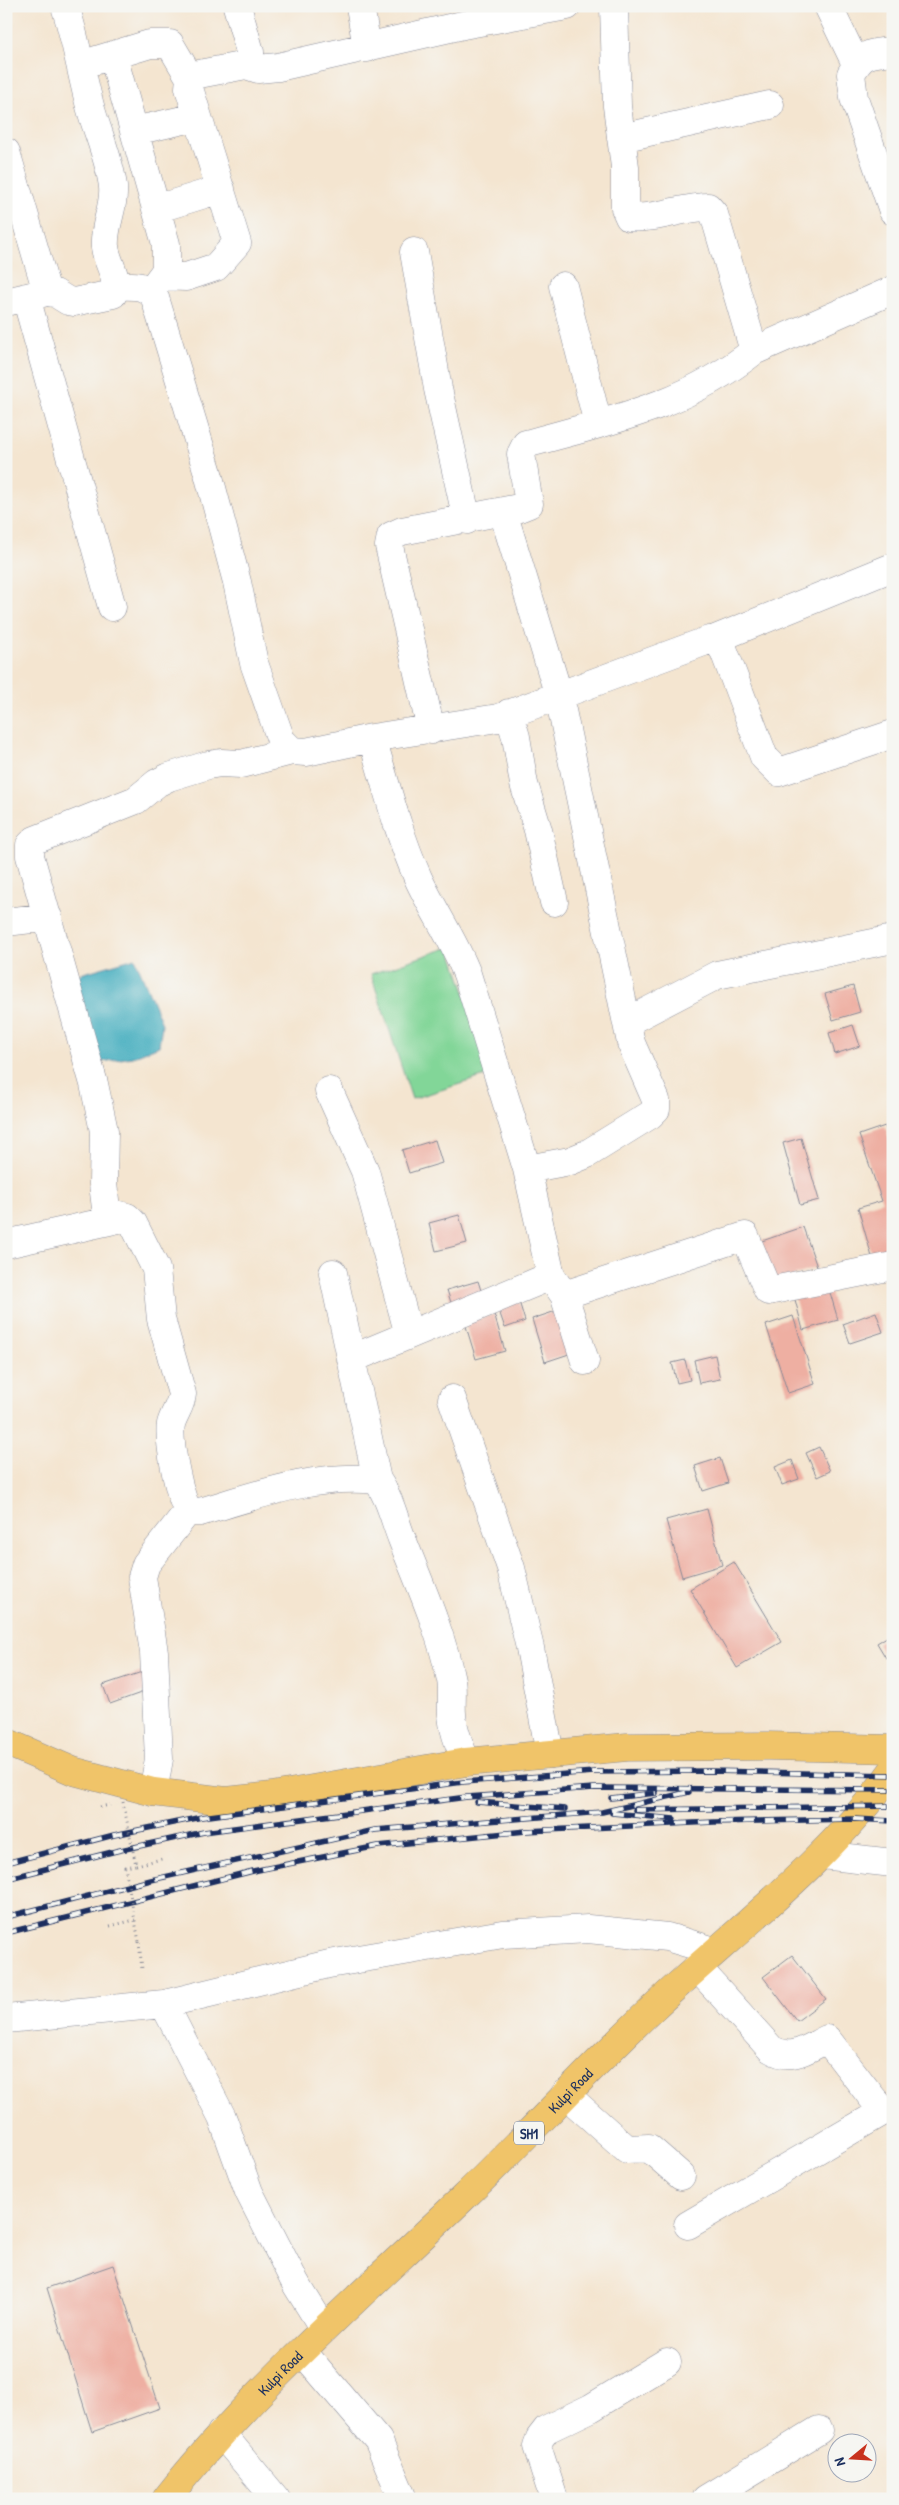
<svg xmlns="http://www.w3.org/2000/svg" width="899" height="2505" viewBox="0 0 899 2505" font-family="'Patrick Hand',sans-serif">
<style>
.green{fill:#82d698;stroke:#4e827b}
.water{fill:#40acbe;stroke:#2e6e8e}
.building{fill:#eeafa2}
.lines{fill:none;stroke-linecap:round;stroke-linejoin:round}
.minor-casing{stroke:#888a97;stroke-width:29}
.major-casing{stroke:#888a97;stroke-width:29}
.path{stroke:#888a97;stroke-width:3;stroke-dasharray:1 4;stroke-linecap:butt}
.minor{stroke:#fff;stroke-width:28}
.major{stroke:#f0c469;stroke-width:28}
.rail-casing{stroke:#1b2f5e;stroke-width:5.5}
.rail{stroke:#f6f6f2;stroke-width:4;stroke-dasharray:11;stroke-linecap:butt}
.path-bridge{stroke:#888a97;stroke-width:3;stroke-dasharray:1 4;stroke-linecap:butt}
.labels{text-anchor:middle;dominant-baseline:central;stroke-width:4;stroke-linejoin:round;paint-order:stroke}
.shield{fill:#f6f6f2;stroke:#5d6b8a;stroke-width:1}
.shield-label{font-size:14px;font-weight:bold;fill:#1b2f5e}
.street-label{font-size:15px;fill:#1b2f5e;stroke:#f6f6f2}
</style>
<rect width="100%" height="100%" fill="#f6f6f2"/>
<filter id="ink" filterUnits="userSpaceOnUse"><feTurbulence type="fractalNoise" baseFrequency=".02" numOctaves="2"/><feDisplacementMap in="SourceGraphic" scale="10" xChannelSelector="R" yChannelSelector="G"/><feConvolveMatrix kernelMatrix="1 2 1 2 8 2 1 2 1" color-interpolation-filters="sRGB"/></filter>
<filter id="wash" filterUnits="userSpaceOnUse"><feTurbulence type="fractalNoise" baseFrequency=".0096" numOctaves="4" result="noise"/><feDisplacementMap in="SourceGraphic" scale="20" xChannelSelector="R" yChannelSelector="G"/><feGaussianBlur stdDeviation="1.12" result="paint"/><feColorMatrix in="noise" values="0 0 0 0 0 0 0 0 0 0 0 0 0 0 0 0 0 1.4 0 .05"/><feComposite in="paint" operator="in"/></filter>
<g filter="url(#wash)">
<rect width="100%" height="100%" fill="#f4e5d0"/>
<path class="green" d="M 450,947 L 492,1074 L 412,1099 L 371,974 Z"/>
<path class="water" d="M 135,958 L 162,1024 L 159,1046 L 132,1057 L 96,1063 L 74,976 Z"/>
<g id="blocks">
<path class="building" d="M 853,986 L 860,1012 L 833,1020 L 825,994 Z
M 853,1025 L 860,1046 L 835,1054 L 829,1033 Z
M 885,1126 L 893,1151 L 893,1258 L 874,1264 L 858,1208 L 882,1201 L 859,1135 Z
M 801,1138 L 819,1200 L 800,1205 L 783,1143 Z
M 435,1140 L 442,1163 L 409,1173 L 402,1150 Z
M 459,1215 L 467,1243 L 436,1251 L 429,1223 Z
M 803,1227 L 817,1267 L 774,1283 L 756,1243 Z
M 478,1281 L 485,1303 L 454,1312 L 447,1290 Z
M 827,1282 L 838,1320 L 803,1330 L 793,1292 Z
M 518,1298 L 525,1321 L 505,1328 L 497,1305 Z
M 562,1309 L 575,1352 L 545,1362 L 532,1319 Z
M 876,1312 L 883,1332 L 850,1343 L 843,1324 Z
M 494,1314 L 505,1351 L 476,1359 L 465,1323 Z
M 793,1316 L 815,1384 L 788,1393 L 766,1325 Z
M 715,1355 L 720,1379 L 699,1383 L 694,1360 Z
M 685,1360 L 690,1380 L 677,1383 L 672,1363 Z
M 819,1447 L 830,1471 L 817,1477 L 806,1453 Z
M 720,1458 L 728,1483 L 703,1491 L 695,1466 Z
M 792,1460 L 799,1479 L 782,1485 L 775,1467 Z
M 707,1509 L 722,1565 L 682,1577 L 666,1520 Z
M 734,1562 L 782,1642 L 737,1668 L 690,1589 Z
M 890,1635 L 893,1639 L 893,1654 L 886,1658 L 877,1643 Z
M 145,1671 L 152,1689 L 110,1704 L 103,1685 Z
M 792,1955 L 826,1999 L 797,2021 L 763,1977 Z
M 113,2265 L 160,2408 L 92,2432 L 47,2288 Z"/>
</g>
</g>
<g filter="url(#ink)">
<use href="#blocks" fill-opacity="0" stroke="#888a97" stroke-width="1"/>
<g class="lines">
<g class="minor-casing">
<path id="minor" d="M 360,6 L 367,48
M 828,6 L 856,64
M 893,51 C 870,53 862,53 851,74 L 854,98 L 893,211
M 113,56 L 166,244 L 166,270 L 152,289
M 97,60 L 150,44 L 170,44 L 190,78
M 246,65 L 258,69 L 278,67 L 463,25 L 567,6
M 134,131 L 197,117
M 621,138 L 770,105
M 6,152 L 47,292
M 156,209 L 221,189
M 414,252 L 438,389 L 467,520
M 162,276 L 186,277 L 216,267 L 237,243 L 189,88 L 190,78 L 199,74 L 246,65 L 250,60 L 250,52 L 237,6
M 116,286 C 132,286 146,283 155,298 L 208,473 L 237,582 L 254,663 L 281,740 L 292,751 L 306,752 L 372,738 C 386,785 398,833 418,878 C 433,911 454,940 467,974 L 527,1169 L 551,1276 L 564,1295 L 585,1361
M 563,286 L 598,424
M 26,297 L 112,607
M 6,302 L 47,292 L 55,293 L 68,301 L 74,302 L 113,294 C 120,277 107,264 105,247 C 103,226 115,207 113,187 C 110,160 97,132 90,106 C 81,73 76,39 65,6
M 754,351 L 893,290
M 503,512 L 559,696 L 631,1043 L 656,1100 L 656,1109 L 650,1115 L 587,1154 L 570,1161 L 527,1169
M 713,640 L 893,567
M 509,713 L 516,737 L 524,784 L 538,830 L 554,902
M 431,730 L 389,546 L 391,536 L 402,531 L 519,508 L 529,504 L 521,454 L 526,444 C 609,421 685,406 754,351 L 714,214 L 708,207 C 681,207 656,220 629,217 L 625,208 L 625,167 L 617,106 L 614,6
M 372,738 L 498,718 L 709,640 L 718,642 L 724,651 L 764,757 L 779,772 L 893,734
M 292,751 L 241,764 L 221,763 L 208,765 L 169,777 L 157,783 L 136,800 L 35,840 L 30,845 L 30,856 L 94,1084 L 104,1131 L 103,1184 L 106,1208 L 110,1213 L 127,1217 L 133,1223 L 156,1269 L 161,1319 L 182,1394 C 181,1406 174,1413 171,1424 C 168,1442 179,1495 188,1511 L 200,1512 C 257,1495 317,1473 377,1480 C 390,1498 394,1519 402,1539 C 420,1585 441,1631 451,1680 C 453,1691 451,1703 452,1714 C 453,1731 460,1746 466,1762
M 6,922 L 48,917
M 627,1022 L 717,975 L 893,939
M 329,1091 L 365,1171 L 409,1335
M 6,1244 L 127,1217
M 333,1273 L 377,1480
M 564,1295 L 745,1236 L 768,1291 L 893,1266
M 351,1359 L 551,1276
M 452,1399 L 511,1568 L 530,1648 L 550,1754
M 153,1792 L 159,1759 L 154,1652 L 142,1577 L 146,1564 L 188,1511
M 822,1855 L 893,1863
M 697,1967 L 771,2049 C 792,2062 808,2048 827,2039 L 874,2100 L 884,2111 L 893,2112
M 164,2004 L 222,2117 L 249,2192 L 296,2284 L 324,2329
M 6,2019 L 164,2004 L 329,1964 L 503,1934 L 588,1929 L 667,1937 L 714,1951
M 565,2094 L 627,2149 L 649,2148 L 681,2176
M 688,2225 L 884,2111
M 302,2351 L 378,2440 L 403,2499
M 221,2433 L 276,2499
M 554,2499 L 537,2446 L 540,2438 L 547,2429 L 591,2408 L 667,2362
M 706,2499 L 819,2430"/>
</g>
<g class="major-casing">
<g id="major">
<path d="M 6,1742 L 73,1771 L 153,1792 L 226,1801 L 272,1796 L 466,1762 L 627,1747 L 769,1746 L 893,1749"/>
<path id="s1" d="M 166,2499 C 254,2388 362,2295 464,2197 C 529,2135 589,2068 654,2007 C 736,1930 828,1862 893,1770"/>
</g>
</g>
<path class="path" d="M 100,1807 L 110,1805
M 136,1865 L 162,1859
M 110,1926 L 135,1920
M 139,1942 L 142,1969"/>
<use href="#minor" class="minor"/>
<use href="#major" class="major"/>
<g class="rail-casing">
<path id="rail" d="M 611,1798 L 656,1793
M 477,1802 L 565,1809
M 635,1810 L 893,1806
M 612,1813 L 674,1819
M 6,1863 L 114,1835 L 202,1817 L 463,1782 L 594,1772 L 710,1771 L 893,1775
M 6,1879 L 116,1851 L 204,1832 L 467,1797 L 594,1788 L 893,1790
M 6,1917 L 151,1880 L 375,1830 L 602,1812 L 689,1792
M 6,1933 L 253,1871 L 378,1846 L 526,1831 L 714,1822 L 855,1819 L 893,1821"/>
</g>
<use href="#rail" class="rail"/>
<path class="path-bridge" d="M 123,1802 L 136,1865 L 125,1867 L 139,1942"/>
</g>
</g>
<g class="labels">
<rect class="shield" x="514" y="2121.5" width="30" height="23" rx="4"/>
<g class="shield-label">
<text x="529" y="2133">SH1</text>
</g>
<g class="street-label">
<text stroke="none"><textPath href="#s1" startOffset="575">Kulpi Road</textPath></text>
<text stroke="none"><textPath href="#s1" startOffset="170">Kulpi Road</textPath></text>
</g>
</g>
<rect width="899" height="2505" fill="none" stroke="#f6f6f2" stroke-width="25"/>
<g transform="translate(852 2458) rotate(252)"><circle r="24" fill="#f6f6f2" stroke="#9ea6b7"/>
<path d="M0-4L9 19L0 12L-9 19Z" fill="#c8321e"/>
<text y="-8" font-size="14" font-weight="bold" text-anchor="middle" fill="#1b2f5e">N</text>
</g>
</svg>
